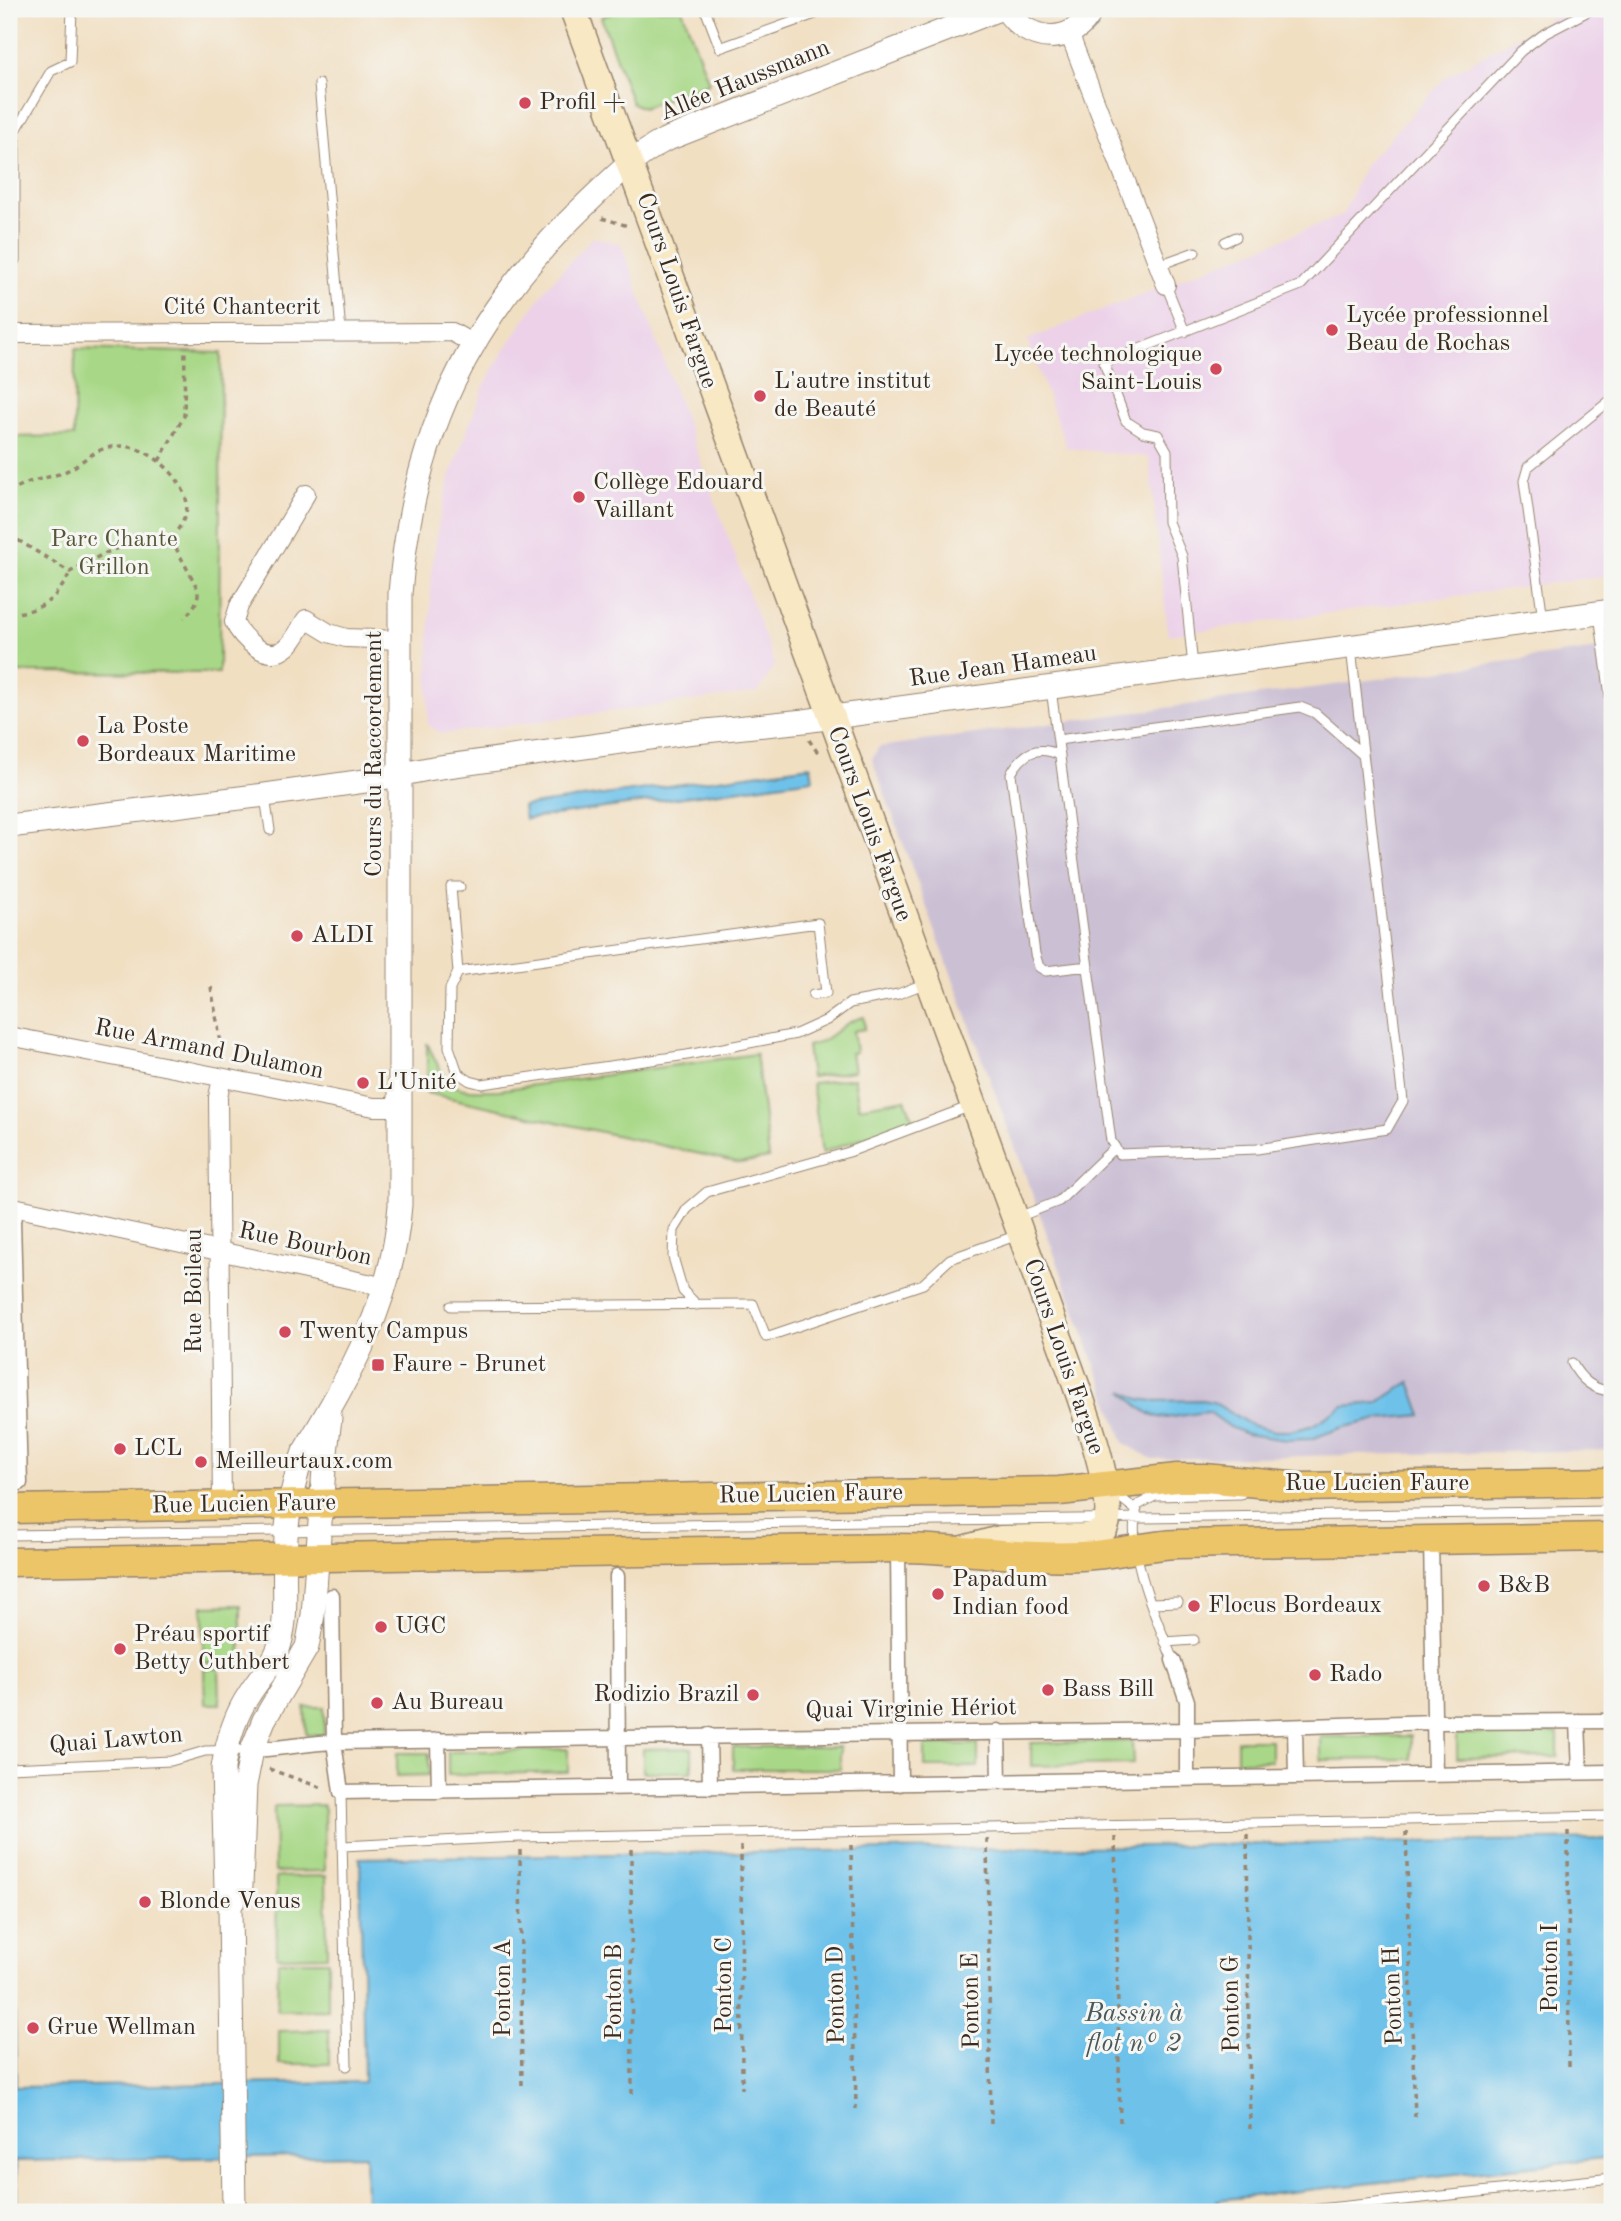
<svg xmlns="http://www.w3.org/2000/svg" width="1621" height="2221" viewBox="0 0 1621 2221" font-family="'Old Standard TT',serif">
<style>
.built{fill:#ecd1e9}
.industrial{fill:#cbbfd4}
.green{fill:#a8d887;stroke:#728152;stroke-width:2}
.water{fill:#6ec2ea;stroke:#547684;stroke-width:2}
.lines{fill:none;stroke-linecap:round;stroke-linejoin:round}
.service-casing{stroke:#968470;stroke-width:11}
.pedestrian-casing{stroke:#968470;stroke-width:17}
.minor-casing{stroke:#968470;stroke-width:20}
.tertiary-casing{stroke:#968470;stroke-width:25}
.secondary-casing{stroke:#968470;stroke-width:29}
.primary-casing{stroke:#968470;stroke-width:31}
.path{stroke:#968470;stroke-width:3.5;stroke-dasharray:5 5;stroke-linecap:butt}
.service{stroke:#fff;stroke-width:9}
.pedestrian{stroke:#fff;stroke-width:14}
.minor{stroke:#fff;stroke-width:18}
.tertiary{stroke:#fff;stroke-width:23}
.secondary{stroke:#f8e8c3;stroke-width:26}
.primary{stroke:#edc569;stroke-width:28}
.poi-dot{fill:#d1495b;stroke:#f6f6f2;stroke-width:2.5}
.labels{text-anchor:middle;dominant-baseline:central;stroke-width:6;stroke-linejoin:round;paint-order:stroke}
.street-label{font-size:24px;fill:#3b2a1e;stroke:#f6f6f2}
.poi-label{font-size:24px;fill:#3b2a1e;stroke:#f6f6f2;text-anchor:start}
.park-label{font-size:24px;fill:#565638;stroke:#f6f6f2}
.water-label{font-size:26px;font-style:italic;fill:#4a585b;stroke:#f6f6f2}
</style>
<rect width="100%" height="100%" fill="#f6f6f2"/>
<filter id="ink" filterUnits="userSpaceOnUse"><feTurbulence type="fractalNoise" baseFrequency=".0143" numOctaves="2"/><feDisplacementMap in="SourceGraphic" scale="14" xChannelSelector="R" yChannelSelector="G"/><feConvolveMatrix kernelMatrix="1 2 1 2 8 2 1 2 1" color-interpolation-filters="sRGB"/></filter>
<filter id="wash" filterUnits="userSpaceOnUse"><feTurbulence type="fractalNoise" baseFrequency=".00686" numOctaves="4" result="noise"/><feDisplacementMap in="SourceGraphic" scale="28" xChannelSelector="R" yChannelSelector="G"/><feGaussianBlur stdDeviation="1.57" result="paint"/><feColorMatrix in="noise" values="0 0 0 0 0 0 0 0 0 0 0 0 0 0 0 0 0 1.4 0 .05"/><feComposite in="paint" operator="in"/></filter>
<g filter="url(#wash)">
<rect width="100%" height="100%" fill="#f1dfc2"/>
<path class="built" d="M 1567,9 L 1612,9 L 1612,575 L 1168,635 L 1149,457 L 1067,448 L 1027,340 L 1343,215 L 1364,166 L 1447,76 Z
M 593,237 L 621,244 L 775,665 L 758,692 L 441,734 L 428,724 L 429,652 L 432,566 L 439,521 L 451,474 L 483,388 L 500,357 L 547,287 Z"/>
<path class="industrial" d="M 1612,647 L 1612,1450 L 1152,1459 L 1124,1443 L 872,759 L 879,747 Z"/>
<path class="green" d="M 624,9 L 682,9 L 709,83 L 643,108 L 632,103 L 601,17 Z
M 75,349 L 221,353 L 219,673 L 9,672 L 9,437 L 74,436 Z
M 864,1017 L 865,1029 L 853,1031 L 856,1052 L 851,1053 L 854,1071 L 811,1077 L 807,1046 C 830,1043 841,1021 864,1017 Z
M 427,1043 C 449,1088 448,1092 499,1090 L 756,1054 L 769,1158 L 740,1163 L 427,1093 Z
M 854,1078 L 859,1107 L 905,1099 L 913,1119 L 822,1153 L 812,1083 Z
M 241,1605 L 241,1662 L 203,1663 L 203,1606 Z
M 219,1668 L 220,1704 L 205,1704 L 204,1669 Z
M 305,1707 L 324,1707 L 324,1735 L 306,1735 Z
M 1558,1733 L 1558,1757 L 1457,1758 L 1457,1734 Z
M 1411,1736 L 1411,1759 L 1321,1760 L 1321,1737 Z
M 1237,1740 L 1271,1740 L 1271,1761 L 1237,1761 Z
M 1132,1741 L 1133,1764 L 1031,1766 L 1031,1743 Z
M 978,1744 L 978,1767 L 925,1767 L 925,1745 Z
M 733,1747 L 840,1747 L 840,1769 L 733,1769 Z
M 692,1748 L 692,1772 L 643,1772 L 643,1749 Z
M 568,1749 L 568,1772 L 448,1775 L 448,1752 Z
M 397,1753 L 429,1753 L 429,1775 L 397,1776 Z
M 324,1805 L 325,1871 L 275,1872 L 274,1806 Z
M 326,1876 L 327,1956 L 277,1957 L 276,1877 Z
M 278,1961 L 328,1961 L 328,2010 L 277,2011 Z
M 329,2030 L 329,2064 L 279,2064 L 279,2031 Z"/>
<path class="water" d="M 811,766 L 813,779 L 525,819 L 523,806 Z
M 1410,1382 L 1422,1415 L 1379,1419 L 1341,1428 L 1311,1439 L 1287,1440 L 1246,1434 L 1230,1427 L 1209,1412 C 1162,1416 1160,1430 1123,1391 L 1139,1399 L 1153,1401 L 1202,1400 L 1213,1402 L 1251,1425 L 1275,1431 L 1290,1431 L 1311,1426 L 1344,1406 L 1377,1403 Z
M 11,1791 L 16,2087 L 364,2082 L 360,1858 L 1612,1839 L 1612,2157 L 1217,2200 L 1216,2212 L 366,2212 L 365,2155 L 16,2161 L 17,2212 L 9,2212 L 9,1792 Z"/>
</g>
<g filter="url(#ink)">
<g class="lines">
<g class="service-casing">
<path id="service" d="M 705,9 L 720,48 L 829,9
M 577,17 L 598,9
M 319,84 L 341,332
M 1225,242 L 1236,237
M 1159,265 L 1195,252
M 9,267 L 15,260 L 15,132 L 51,71 L 70,62 L 72,9
M 1166,285 L 1185,332
M 1599,614 L 1612,711
M 1543,619 L 1524,481 L 1528,467 L 1612,399
M 1193,667 L 1182,556 L 1168,522 L 1167,451 L 1158,435 L 1143,432 L 1126,421 L 1104,363 L 1301,285 L 1521,51 L 1544,34 L 1592,9
M 1051,689 L 1111,1141 L 1119,1154 L 1257,1149 L 1387,1129 L 1403,1101 L 1351,648
M 1058,740 L 1300,707 L 1315,713 L 1363,755
M 1060,755 C 1037,745 1023,752 1011,774 L 1035,954 L 1039,967 L 1046,971 L 1088,966
M 265,797 L 270,830
M 460,887 L 451,887 L 458,972 L 450,989 L 449,1047 L 458,1073 L 470,1081 L 482,1084 L 687,1055 L 796,1034 L 827,1020 L 850,1003 L 898,994 L 926,983
M 458,972 L 818,923 L 826,993 L 813,995
M 1016,1218 L 1059,1201 L 1115,1147
M 697,1305 L 683,1291 L 673,1257 L 674,1230 L 687,1209 L 707,1192 L 849,1152 L 971,1106
M 451,1306 L 753,1304 L 766,1337 L 923,1284 L 950,1259 L 1018,1235
M 1572,1363 C 1580,1379 1594,1391 1612,1391
M 1112,1491 L 1136,1510
M 9,1535 L 1612,1511
M 1151,1603 L 1178,1602
M 1165,1642 L 1194,1640
M 1173,1660 C 1157,1621 1123,1546 1138,1505 L 1155,1496 L 1241,1494
M 9,1768 L 171,1761 L 205,1751 L 250,1750
M 341,1792 L 347,2066
M 343,1846 L 520,1837 L 1612,1816
M 1290,2212 L 1612,2178"/>
</g>
<g class="pedestrian-casing">
<path id="pedestrian" d="M 16,1208 L 13,1221 L 20,1483
M 1431,1539 L 1435,1775
M 898,1548 L 900,1784
M 617,1576 L 618,1788
M 332,1596 L 334,1742 L 341,1792 L 1612,1772
M 1173,1660 L 1187,1701 L 1187,1778
M 1578,1721 L 1580,1772
M 1295,1727 L 1296,1777
M 998,1731 L 999,1782
M 709,1735 L 710,1787
M 438,1740 L 439,1791
M 252,1750 C 280,1749 306,1743 334,1742 L 1187,1730 L 1434,1722 L 1612,1721"/>
</g>
<g class="minor-casing">
<path id="minor" d="M 1069,33 L 1166,285
M 9,334 L 452,332 L 473,344
M 306,494 L 239,606 L 234,622 C 241,638 268,665 287,647 C 295,640 300,628 306,619 L 329,633 L 346,638 L 399,640
M 9,1036 L 374,1107 L 401,1107
M 9,1206 L 386,1287
M 222,1505 L 218,1097 L 222,1078"/>
</g>
<g class="tertiary-casing">
<path id="tertiary" d="M 1006,9 C 1026,43 1074,48 1092,9
M 9,826 L 265,795 L 372,780 L 433,768 L 686,733 L 804,721 L 1612,611
M 233,1901 L 241,1886 L 245,1785 L 252,1750 L 264,1720 L 307,1647 L 313,1615 L 324,1469 L 330,1418
M 234,2212 L 230,1907 L 226,1889 L 223,1768 C 227,1742 235,1715 250,1693 C 260,1677 276,1661 280,1643 C 288,1615 283,1585 285,1557 C 286,1520 291,1486 304,1452 C 352,1372 393,1300 400,1205 L 400,594 C 412,437 469,317 583,207 C 609,182 633,157 665,140 L 999,9"/>
</g>
<g class="secondary-casing">
<path id="secondary" d="M 573,9 C 736,445 890,886 1053,1322 C 1066,1358 1121,1496 1105,1527 C 1101,1535 1091,1536 1084,1537 L 1000,1539 L 963,1549"/>
</g>
<g class="primary-casing">
<path id="primary" d="M 9,1509 L 1059,1491 L 1177,1478 L 1205,1478 L 1300,1487 L 1612,1482
M 9,1562 L 898,1548 C 959,1548 1020,1559 1081,1556 C 1114,1555 1145,1545 1178,1544 L 1612,1537"/>
</g>
<path class="path" d="M 602,218 L 628,226
M 159,461 L 184,416 L 185,349
M 9,493 C 27,480 39,480 59,474 C 85,465 90,446 123,446 C 149,447 185,477 187,505 C 187,517 178,530 171,539 C 134,536 102,554 70,572 L 16,539 L 9,532
M 171,539 L 198,589 C 199,602 193,609 184,618
M 9,613 C 39,613 58,599 70,572
M 809,740 L 820,756
M 211,987 L 224,1061
M 269,1769 L 325,1789
M 1568,1831 L 1569,2067
M 1406,1832 L 1415,2120
M 1247,1834 L 1250,2133
M 1115,1837 L 1120,2122
M 987,1839 L 991,2124
M 851,1845 L 856,2109
M 741,1846 L 742,2089
M 631,1849 L 632,2099
M 520,1850 L 522,2090"/>
<use href="#service" class="service"/>
<use href="#pedestrian" class="pedestrian"/>
<use href="#minor" class="minor"/>
<use href="#tertiary" class="tertiary"/>
<use href="#secondary" class="secondary"/>
<use href="#primary" class="primary"/>
</g>
</g>
<g class="poi-dot">
<circle cx="525" cy="103" r="7"/>
<circle cx="1332" cy="330" r="7"/>
<circle cx="1216" cy="369" r="7"/>
<circle cx="760" cy="396" r="7"/>
<circle cx="579" cy="497" r="7"/>
<circle cx="83" cy="741" r="7"/>
<circle cx="297" cy="936" r="7"/>
<circle cx="363" cy="1083" r="7"/>
<circle cx="285" cy="1332" r="7"/>
<rect x="371" y="1358" width="14" height="14" rx="3.5"/>
<circle cx="120" cy="1449" r="7"/>
<circle cx="201" cy="1462" r="7"/>
<circle cx="1484" cy="1586" r="7"/>
<circle cx="938" cy="1594" r="7"/>
<circle cx="1194" cy="1606" r="7"/>
<circle cx="381" cy="1627" r="7"/>
<circle cx="120" cy="1649" r="7"/>
<circle cx="1315" cy="1675" r="7"/>
<circle cx="1048" cy="1690" r="7"/>
<circle cx="753" cy="1695" r="7"/>
<circle cx="377" cy="1703" r="7"/>
<circle cx="145" cy="1902" r="7"/>
<circle cx="33" cy="2028" r="7"/>
</g>
<g class="labels">
<g class="street-label">
<text transform="translate(745 81) rotate(-22)">Allée Haussmann</text>
<text transform="translate(676 291) rotate(71)">Cours Louis Fargue</text>
<text x="242" y="308">Cité Chantecrit</text>
<text transform="translate(1003 667) rotate(-8)">Rue Jean Hameau</text>
<text transform="translate(375 754) rotate(-90)">Cours du Raccordement</text>
<text transform="translate(869 824) rotate(70)">Cours Louis Fargue</text>
<text transform="translate(209 1050) rotate(11)">Rue Armand Dulamon</text>
<text transform="translate(305 1245) rotate(12)">Rue Bourbon</text>
<text transform="translate(195 1291) rotate(-90)">Rue Boileau</text>
<text transform="translate(1063 1357) rotate(71)">Cours Louis Fargue</text>
<text x="1377" y="1484">Rue Lucien Faure</text>
<text transform="translate(811 1495) rotate(-1)">Rue Lucien Faure</text>
<text transform="translate(244 1505) rotate(-1)">Rue Lucien Faure</text>
<text transform="translate(911 1710) rotate(-1)">Quai Virginie Hériot</text>
<text transform="translate(116 1741) rotate(-5)">Quai Lawton</text>
<text transform="translate(1551 1968) rotate(-90)">Ponton I</text>
<text transform="translate(725 1985) rotate(-90)">Ponton C</text>
<text transform="translate(504 1988) rotate(-90)">Ponton A</text>
<text transform="translate(615 1992) rotate(-90)">Ponton B</text>
<text transform="translate(837 1995) rotate(-91)">Ponton D</text>
<text transform="translate(1394 1996) rotate(-92)">Ponton H</text>
<text transform="translate(972 2001) rotate(-91)">Ponton E</text>
<text transform="translate(1232 2004) rotate(-91)">Ponton G</text>
</g>
<g class="poi-label">
<text x="539" y="103">Profil +</text>
<text x="1346" y="316">Lycée professionnel<tspan x="1346" dy="28">Beau de Rochas</tspan></text>
<text x="1202" y="355" text-anchor="end">Lycée technologique<tspan x="1202" dy="28">Saint-Louis</tspan></text>
<text x="774" y="382">L'autre institut<tspan x="774" dy="28">de Beauté</tspan></text>
<text x="593" y="483">Collège Edouard<tspan x="593" dy="28">Vaillant</tspan></text>
<text x="97" y="727">La Poste<tspan x="97" dy="28">Bordeaux Maritime</tspan></text>
<text x="311" y="936">ALDI</text>
<text x="377" y="1083">L'Unité</text>
<text x="299" y="1332">Twenty Campus</text>
<text x="392" y="1365">Faure - Brunet</text>
<text x="134" y="1449">LCL</text>
<text x="215" y="1462">Meilleurtaux.com</text>
<text x="952" y="1580">Papadum<tspan x="952" dy="28">Indian food</tspan></text>
<text x="1498" y="1586">B&amp;B</text>
<text x="1208" y="1606">Flocus Bordeaux</text>
<text x="395" y="1627">UGC</text>
<text x="134" y="1635">Préau sportif<tspan x="134" dy="28">Betty Cuthbert</tspan></text>
<text x="1329" y="1675">Rado</text>
<text x="1062" y="1690">Bass Bill</text>
<text x="739" y="1695" text-anchor="end">Rodizio Brazil</text>
<text x="391" y="1703">Au Bureau</text>
<text x="159" y="1902">Blonde Venus</text>
<text x="47" y="2028">Grue Wellman</text>
</g>
<g class="park-label">
<text x="114" y="540">Parc Chante<tspan x="114" dy="28">Grillon</tspan></text>
</g>
<g class="water-label">
<text x="1134" y="2014">Bassin à<tspan x="1134" dy="30">flot n° 2</tspan></text>
</g>
</g>
<rect width="1621" height="2221" fill="none" stroke="#f6f6f2" stroke-width="35"/>
</svg>
